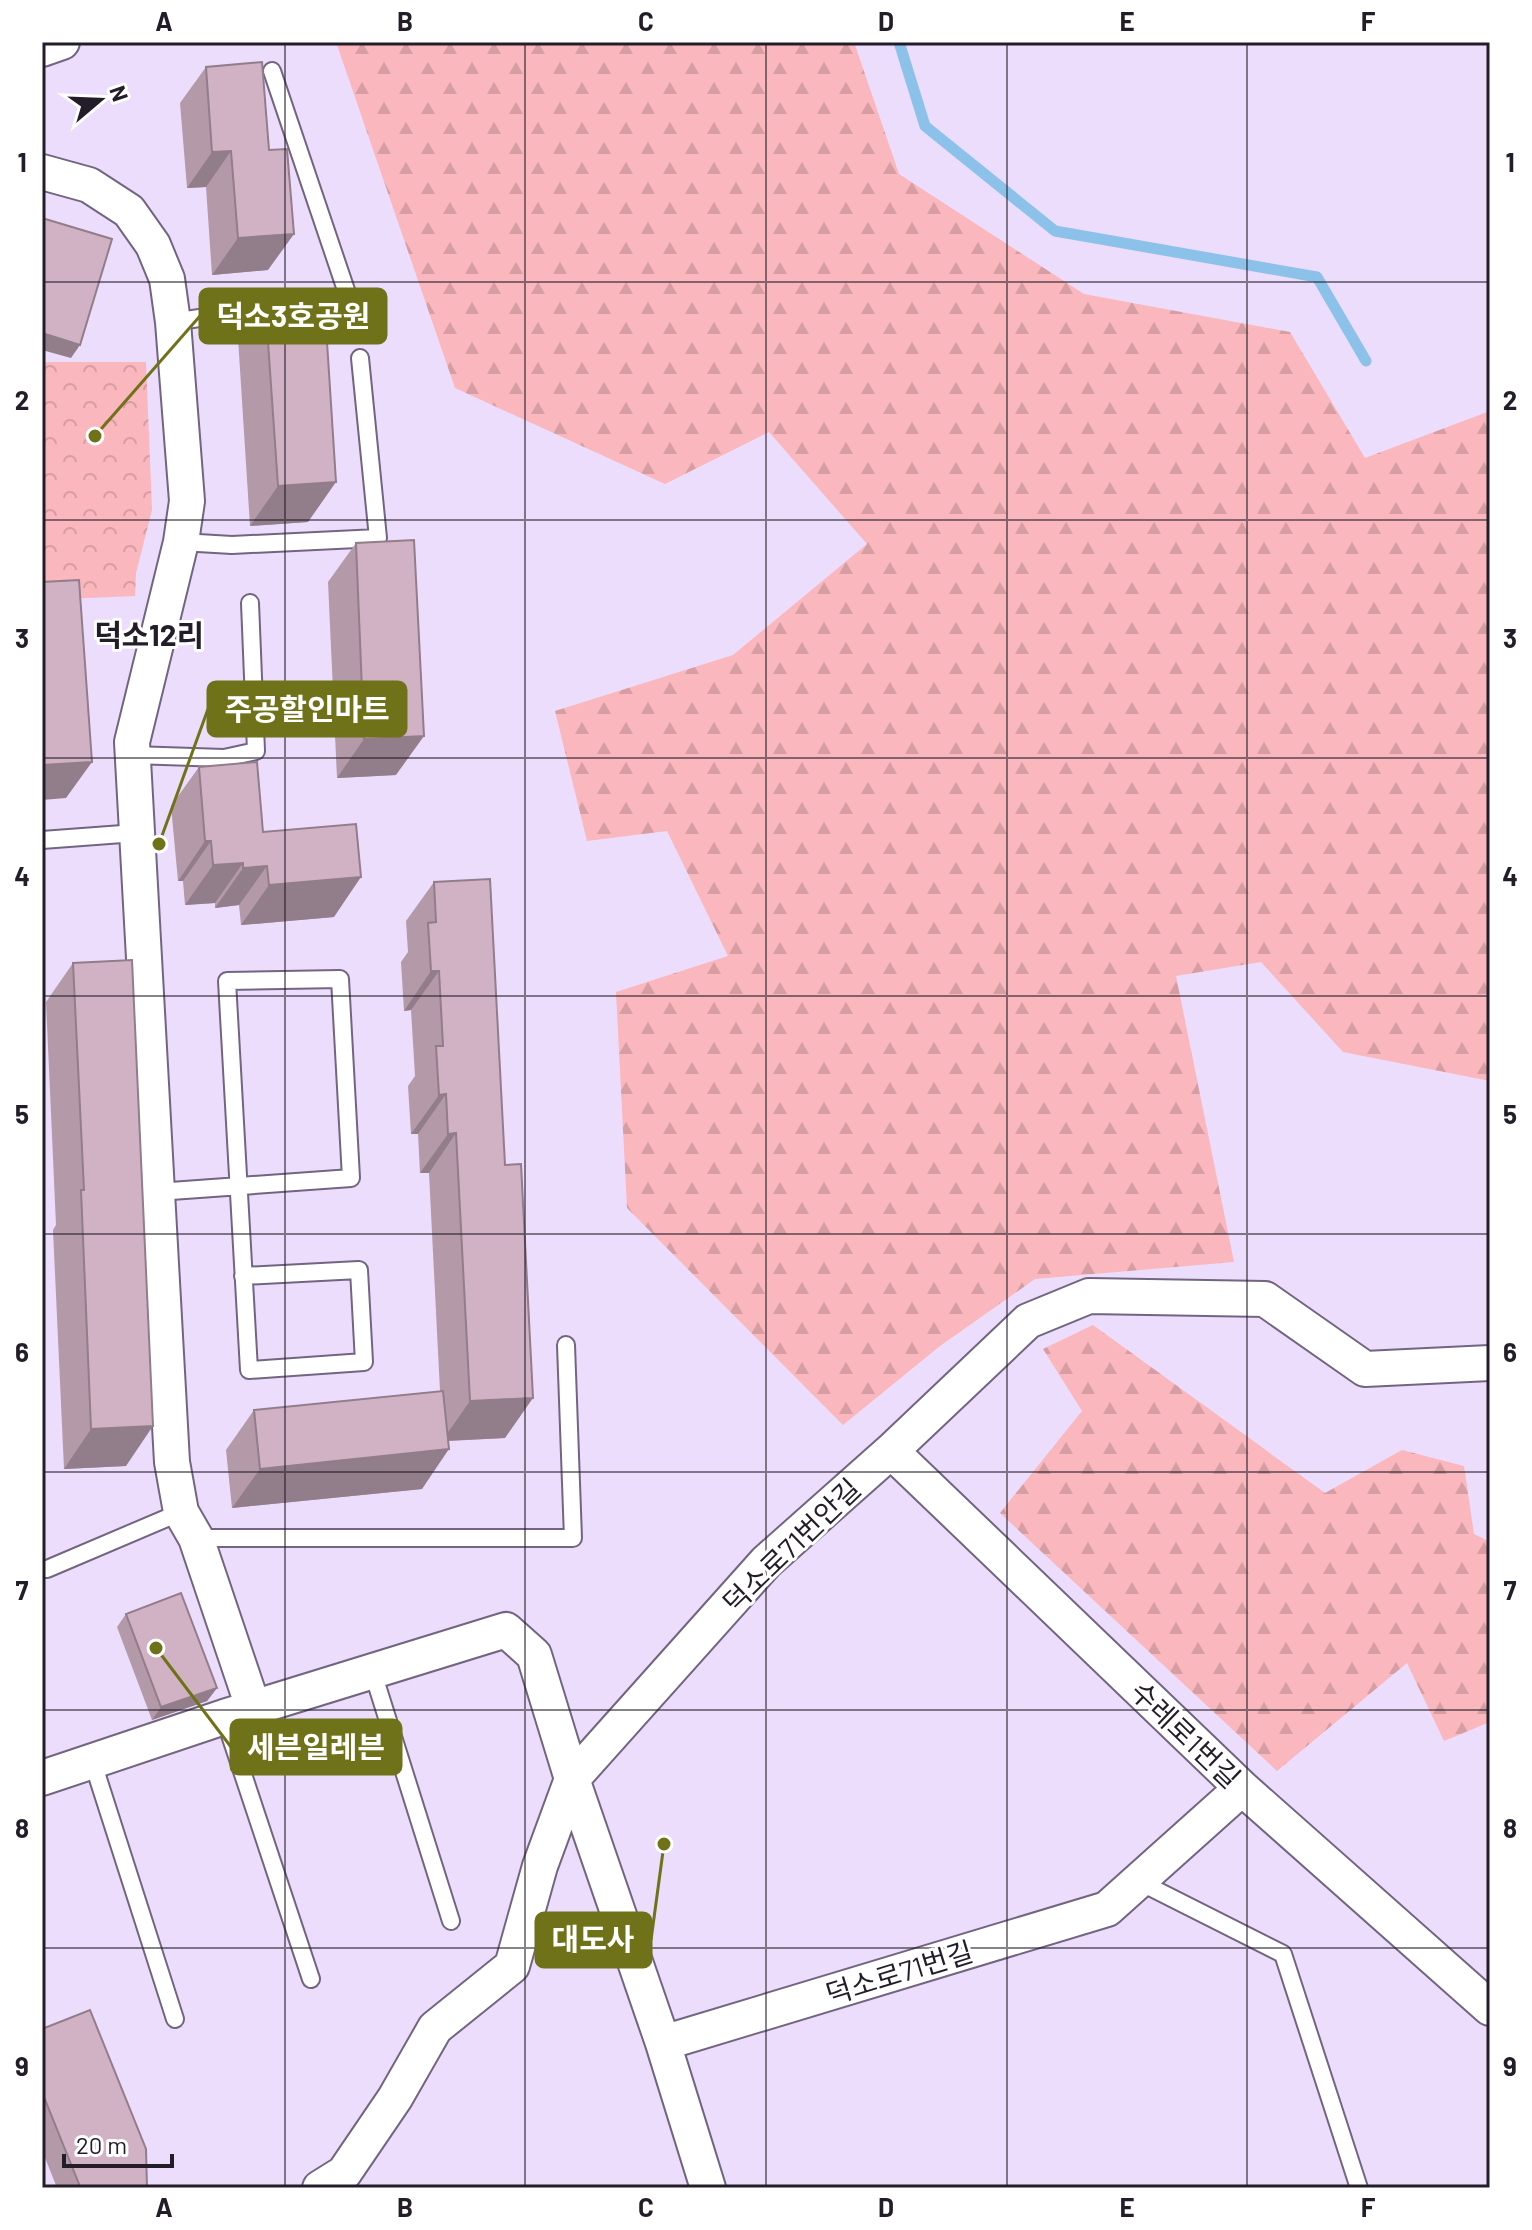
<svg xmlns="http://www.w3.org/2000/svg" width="1532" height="2230" viewBox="0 0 1532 2230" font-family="Barlow,'Noto Sans KR',sans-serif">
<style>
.forest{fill:url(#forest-firs)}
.park{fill:url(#park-crowns)}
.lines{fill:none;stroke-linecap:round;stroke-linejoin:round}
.stream{stroke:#8cc2ea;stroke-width:11}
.lane-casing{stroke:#726580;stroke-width:20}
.street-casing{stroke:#726580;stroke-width:38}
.lane{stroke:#fff;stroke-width:16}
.street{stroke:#fff;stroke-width:34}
.wall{fill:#b499a9}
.shaded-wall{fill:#927d8a}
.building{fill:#d1b2c5;stroke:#927d8a;stroke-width:2}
.grid{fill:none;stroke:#221d28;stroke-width:2;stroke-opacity:0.55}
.labels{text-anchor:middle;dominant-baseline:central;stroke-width:6;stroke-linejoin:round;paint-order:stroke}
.street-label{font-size:28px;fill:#221d28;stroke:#fff}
.neighbourhood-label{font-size:30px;font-weight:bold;fill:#221d28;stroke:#fff}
.leader{fill:none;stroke:#6f7218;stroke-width:3}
.callout-dot{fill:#6f7218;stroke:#fff;stroke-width:3}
.callout{fill:#6f7218;stroke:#6f7218;stroke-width:3}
.callout-label{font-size:30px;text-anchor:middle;font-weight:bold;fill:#fff}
.neatline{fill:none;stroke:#221d28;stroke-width:3}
.grid-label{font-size:26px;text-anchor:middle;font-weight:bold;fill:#221d28}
</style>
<defs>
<pattern id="forest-firs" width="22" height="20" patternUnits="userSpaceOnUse" patternTransform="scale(2)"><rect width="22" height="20" fill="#fab7bd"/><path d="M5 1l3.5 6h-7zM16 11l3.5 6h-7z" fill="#d69da2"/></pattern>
<pattern id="park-crowns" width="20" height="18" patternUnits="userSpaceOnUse" patternTransform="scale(2)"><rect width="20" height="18" fill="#fab7bd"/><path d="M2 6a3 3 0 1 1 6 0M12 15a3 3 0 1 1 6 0" fill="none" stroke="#d69da2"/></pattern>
</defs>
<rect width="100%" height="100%" fill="#ecddfc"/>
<path class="forest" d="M 336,42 L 854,42 L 899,174 L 1084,294 L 1290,332 L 1365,458 L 1490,411 L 1490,1081 L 1343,1052 L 1261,962 L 1176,976 L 1234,1262 L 1035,1279 L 940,1346 L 843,1425 L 627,1208 L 616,992 L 728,956 L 667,831 L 587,841 L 555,711 L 733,655 L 867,544 L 769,432 L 665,484 L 455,388 Z
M 1093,1325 L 1325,1493 L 1402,1450 L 1464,1466 L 1474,1534 L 1490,1542 L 1490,1722 L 1444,1741 L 1407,1663 L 1277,1771 L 1000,1513 L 1082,1411 L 1043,1349 Z"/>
<path class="park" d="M 42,362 L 146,362 L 152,510 L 136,573 L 135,596 L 42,600 Z"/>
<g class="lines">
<path class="stream" d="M 899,42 L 925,126 L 1055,231 L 1317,277 L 1366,361"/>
<g class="lane-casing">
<path id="lane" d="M 272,71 L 348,296 L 305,302
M 173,322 L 278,306
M 181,542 L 232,545 L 378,538 L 360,358
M 132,755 L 224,758 L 256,751 L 250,603
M 42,840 L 136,833
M 157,1192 L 351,1178 L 340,979 L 227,981 C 234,1111 241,1241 249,1370 L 364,1362 L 359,1270 L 243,1276
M 196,1538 L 573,1538 L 566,1345
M 42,1569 L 47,1569 L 181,1512
M 373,1673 L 451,1921
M 224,1717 L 311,1979
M 93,1763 L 175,2019
M 1138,1881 L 1283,1954 L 1359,2188"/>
</g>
<g class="street-casing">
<path id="street" d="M 42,49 L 62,42
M 42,172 L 89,185 L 129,211 L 153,245 L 167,279 L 173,322 L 187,501 L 181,542 L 132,742 L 172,1462 L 181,1512 L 196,1538 L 254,1710
M 891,1451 L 1242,1788 L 1490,2008
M 42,1778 L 224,1717 L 506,1630 L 534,1655 L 572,1779 L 663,2043 L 708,2188
M 663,2043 L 1107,1909 L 1242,1788
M 320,2188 L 344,2173 L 395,2098 L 435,2028 L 512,1966 L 540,1866 L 572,1779 L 766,1562 L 891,1451 L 1028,1321 L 1089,1296 L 1265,1299 L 1365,1369 L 1490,1363"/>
</g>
<use href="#lane" class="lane"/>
<use href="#street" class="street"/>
</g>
<path class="wall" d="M 206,67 L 269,150 L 268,270 L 212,275 L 206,187 L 187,188 L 180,103 Z
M 265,299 L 308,522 L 250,526 L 238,338 Z
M 356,543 L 396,775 L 337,778 L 328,582 Z
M 199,767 L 263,832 L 334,917 L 241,925 L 239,905 L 215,908 L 215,903 L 185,905 L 183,881 L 178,881 L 171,806 Z
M 434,882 L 505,1438 L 449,1441 L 422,1489 L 232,1508 L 226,1450 L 254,1410 L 440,1391 L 429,1173 L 420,1173 L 418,1134 L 411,1134 L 408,1086 L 415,1076 L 411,1010 L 404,1011 L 401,962 L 408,952 L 406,921 Z
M 73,963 L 126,1466 L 64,1469 L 53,1230 L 56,1225 L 46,1002 Z
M 126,1614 L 217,1688 L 207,1701 L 152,1720 L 117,1627 Z
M 42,2029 L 147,2188 L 57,2188 L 42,2150 Z"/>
<path class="shaded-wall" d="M 231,151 L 206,187 L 187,188 L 212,152 Z
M 294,234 L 268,270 L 212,275 L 238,238 Z
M 42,333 L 80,345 L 71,358 L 42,350 Z
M 336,482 L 308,522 L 250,526 L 278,486 Z
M 424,736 L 396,775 L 337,778 L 364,739 Z
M 92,762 L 66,798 L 42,800 L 42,765 Z
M 205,841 L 211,841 L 183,881 L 178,881 Z
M 243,863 L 215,903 L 185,905 L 213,865 Z
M 267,866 L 239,905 L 215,908 L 243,868 Z
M 361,877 L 334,917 L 241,925 L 269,885 Z
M 431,971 L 439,971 L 411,1010 L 404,1011 Z
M 446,1094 L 418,1134 L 411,1134 L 439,1095 Z
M 456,1133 L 429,1173 L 420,1173 L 448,1134 Z
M 533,1398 L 505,1438 L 442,1441 L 470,1401 Z
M 153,1426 L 126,1466 L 64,1469 L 91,1429 Z
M 449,1449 L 422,1489 L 232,1508 L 260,1469 Z
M 217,1688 L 207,1701 L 152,1720 L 161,1707 Z"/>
<path class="building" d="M 262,62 L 269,150 L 287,149 L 294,234 L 238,238 L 231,151 L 212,152 L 206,67 Z
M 42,218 L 112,239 L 80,345 L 42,333 Z
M 324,295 L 336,482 L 278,486 L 265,299 Z
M 414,540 L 424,736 L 364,739 L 356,543 Z
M 79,580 L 92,762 L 42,765 L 42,582 Z
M 257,762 L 263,832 L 356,824 L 361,877 L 269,885 L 267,866 L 243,868 L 243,863 L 213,865 L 211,841 L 205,841 L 199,767 Z
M 490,879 L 505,1165 L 521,1164 L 533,1398 L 470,1401 L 456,1133 L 448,1134 L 446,1094 L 439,1095 L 436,1046 L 443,1046 L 439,971 L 431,971 L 428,923 L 436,922 L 434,882 Z
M 132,960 L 153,1426 L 91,1429 L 81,1190 L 84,1190 L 73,963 Z
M 443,1391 L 449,1449 L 260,1469 L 254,1410 Z
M 181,1593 L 217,1688 L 161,1707 L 126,1614 Z
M 90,2010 L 146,2149 L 147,2188 L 80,2188 L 79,2184 L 42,2092 L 42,2029 Z"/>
<path class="grid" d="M 285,42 L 285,2188M 525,42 L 525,2188M 766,42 L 766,2188M 1007,42 L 1007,2188M 1247,42 L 1247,2188M 42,282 L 1490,282M 42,520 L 1490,520M 42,758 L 1490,758M 42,996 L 1490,996M 42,1234 L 1490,1234M 42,1472 L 1490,1472M 42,1710 L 1490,1710M 42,1948 L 1490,1948"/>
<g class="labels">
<g class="street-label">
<text transform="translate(791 1545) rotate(-44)">덕소로71번안길</text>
<text transform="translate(1186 1734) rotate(44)">수레로1번길</text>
<text transform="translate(899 1972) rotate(-17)">덕소로71번길</text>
</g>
<g class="neighbourhood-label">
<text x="149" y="634">덕소12리</text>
</g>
</g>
<path class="leader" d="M95 436L200 316M159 844L208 709M156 1648L231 1747M664 1844L651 1940"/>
<g class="callout-dot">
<circle cx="95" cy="436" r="8"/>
<circle cx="159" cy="844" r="8"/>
<circle cx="156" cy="1648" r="8"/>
<circle cx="664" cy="1844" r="8"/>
</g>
<g class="callout">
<rect x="200" y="289" width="186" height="54" rx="8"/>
<rect x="208" y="682" width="198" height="54" rx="8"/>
<rect x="231" y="1720" width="170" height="54" rx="8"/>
<rect x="536" y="1913" width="115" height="54" rx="8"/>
</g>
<g class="callout-label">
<text x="293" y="327">덕소3호공원</text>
<text x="307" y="720">주공할인마트</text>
<text x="316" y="1758">세븐일레븐</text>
<text x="593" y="1950">대도사</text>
</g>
<rect width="1532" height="2230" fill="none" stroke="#ffffff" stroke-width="88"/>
<g transform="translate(100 100) rotate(71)" stroke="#ffffff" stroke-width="6" paint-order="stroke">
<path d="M0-6L14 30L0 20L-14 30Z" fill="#221d28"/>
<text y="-12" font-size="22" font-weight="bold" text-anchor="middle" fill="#221d28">N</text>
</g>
<path d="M64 2154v12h108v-12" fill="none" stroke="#221d28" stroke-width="4"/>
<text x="76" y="2154" font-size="24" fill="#221d28" stroke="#ffffff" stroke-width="6" paint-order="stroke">20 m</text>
<rect x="44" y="44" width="1444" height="2142" class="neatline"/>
<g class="grid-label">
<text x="164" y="31">A</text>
<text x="405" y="31">B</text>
<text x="646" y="31">C</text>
<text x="886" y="31">D</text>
<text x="1127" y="31">E</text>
<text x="1368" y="31">F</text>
<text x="22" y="172">1</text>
<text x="1510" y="172">1</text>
<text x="22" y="410">2</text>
<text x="1510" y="410">2</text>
<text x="22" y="648">3</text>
<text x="1510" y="648">3</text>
<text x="22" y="886">4</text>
<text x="1510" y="886">4</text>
<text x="22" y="1124">5</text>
<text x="1510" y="1124">5</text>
<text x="22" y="1362">6</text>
<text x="1510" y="1362">6</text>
<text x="22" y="1600">7</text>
<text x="1510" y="1600">7</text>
<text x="22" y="1838">8</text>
<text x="1510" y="1838">8</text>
<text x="22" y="2076">9</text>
<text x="1510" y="2076">9</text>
<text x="164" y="2217">A</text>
<text x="405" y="2217">B</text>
<text x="646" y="2217">C</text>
<text x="886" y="2217">D</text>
<text x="1127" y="2217">E</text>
<text x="1368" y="2217">F</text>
</g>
</svg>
